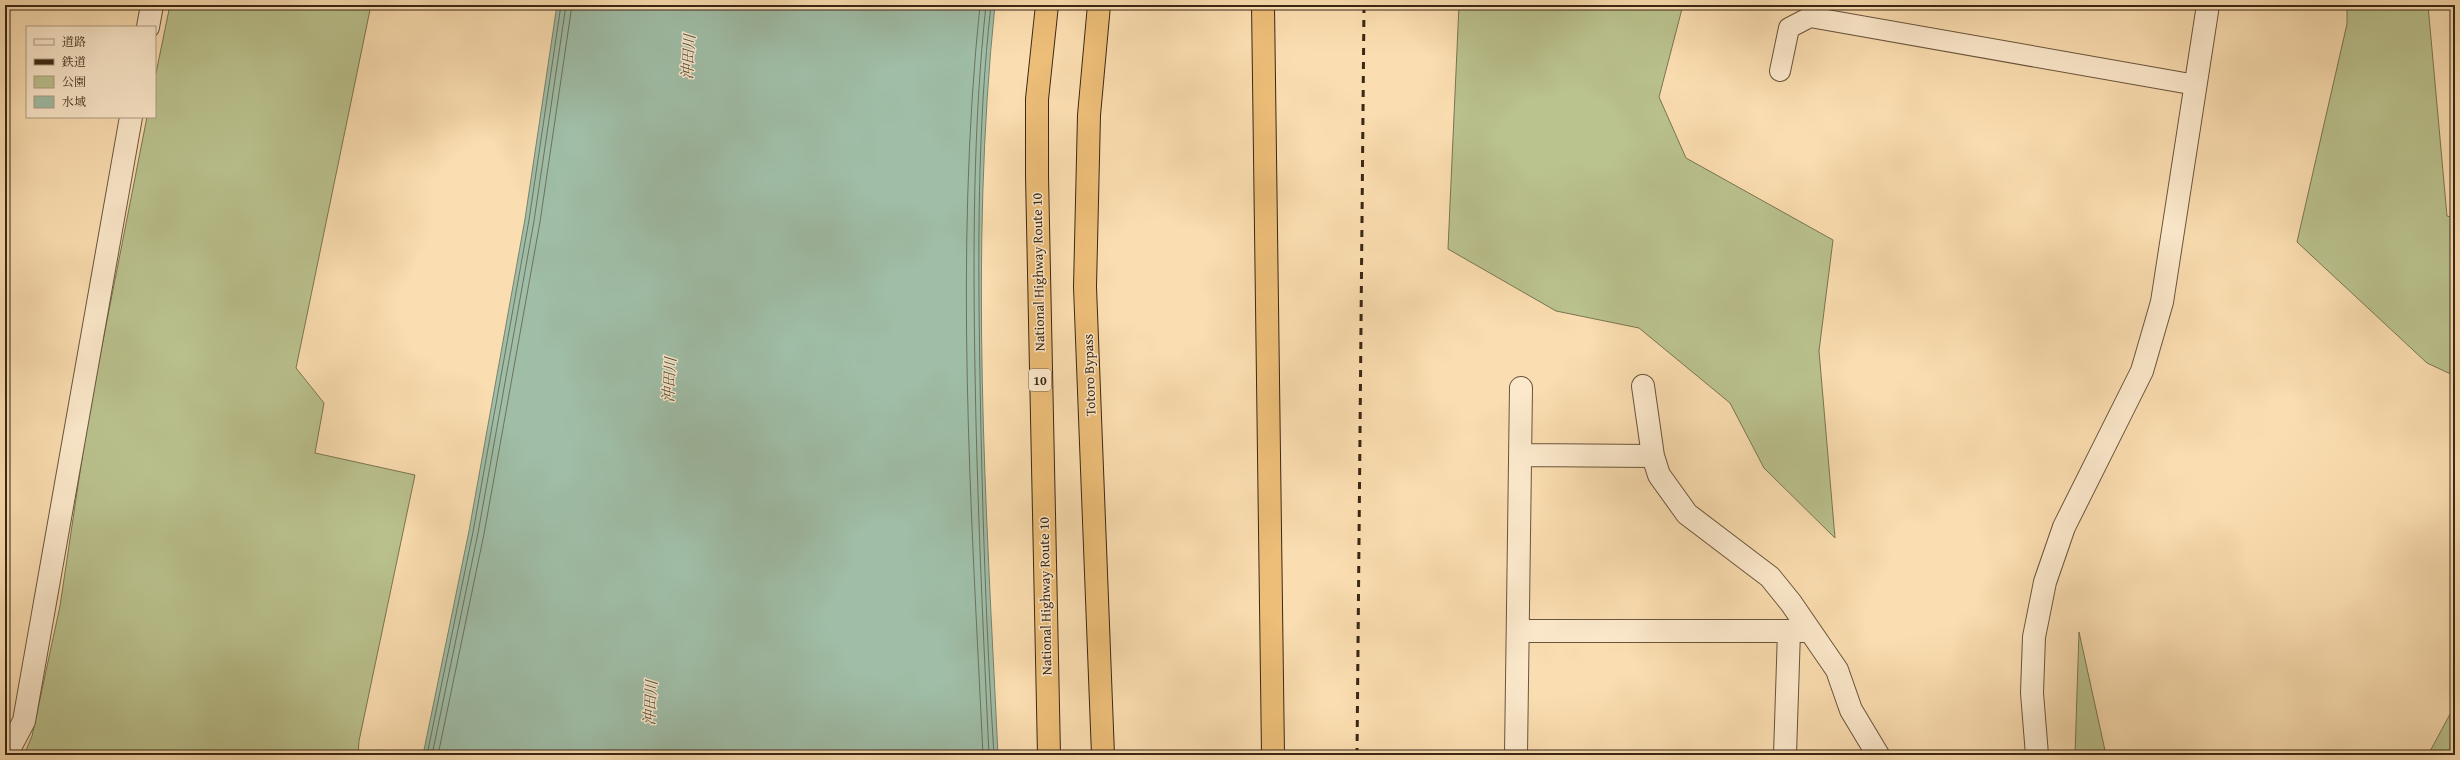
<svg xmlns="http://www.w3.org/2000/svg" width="2460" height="760" viewBox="0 0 2460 760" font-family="'Gentium Book Plus','Noto Serif JP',serif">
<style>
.green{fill:#bac28e;stroke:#7a7451}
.water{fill:#9fbda7;stroke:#77816c}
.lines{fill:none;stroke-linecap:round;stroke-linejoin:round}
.shore{stroke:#6c725e;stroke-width:1}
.service-casing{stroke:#6a543b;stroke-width:22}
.minor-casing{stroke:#6a543b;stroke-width:24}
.trunk-casing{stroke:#3a2714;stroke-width:24}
.service{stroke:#fce9cc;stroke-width:20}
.minor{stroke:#fce9cc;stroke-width:22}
.trunk{stroke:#edbe78;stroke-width:22}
.rail{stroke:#3a2714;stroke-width:3;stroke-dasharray:7 7;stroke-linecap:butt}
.labels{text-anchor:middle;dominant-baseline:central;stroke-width:3;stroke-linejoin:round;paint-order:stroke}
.shield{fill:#fce9cc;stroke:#74614b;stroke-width:1}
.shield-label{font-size:13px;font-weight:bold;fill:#3a2714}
.street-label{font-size:14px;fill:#3a2714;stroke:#fce9cc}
.water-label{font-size:15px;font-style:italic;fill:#534c39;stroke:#fce9cc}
</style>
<rect width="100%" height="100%" fill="#faddb0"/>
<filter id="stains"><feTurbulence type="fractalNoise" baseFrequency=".005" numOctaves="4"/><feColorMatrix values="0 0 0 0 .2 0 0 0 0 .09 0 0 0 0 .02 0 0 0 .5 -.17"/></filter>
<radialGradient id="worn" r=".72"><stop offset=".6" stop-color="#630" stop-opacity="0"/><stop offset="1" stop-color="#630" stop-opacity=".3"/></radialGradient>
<path class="green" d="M 170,5 L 371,5 L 296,368 L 324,403 L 315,453 L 415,475 L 359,741 L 358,755 L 24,755 L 32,736 L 60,606 L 89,412 L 147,117 L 155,117 L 155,78 Z
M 1459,5 L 1683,5 L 1659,97 L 1686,158 L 1833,240 L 1819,351 L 1835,538 L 1764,468 L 1730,403 L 1639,328 L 1556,311 L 1448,249 Z
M 2347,5 L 2428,5 L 2447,216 L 2455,218 L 2455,376 L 2427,363 L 2297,242 L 2347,24 Z
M 2079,632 L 2106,755 L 2075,755 Z
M 2455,705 L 2455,755 L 2428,755 Z"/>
<path class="water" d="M 557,5 L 995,5 C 969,254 986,506 998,755 L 423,755 L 469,531 L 525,219 Z"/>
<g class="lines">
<path class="shore" d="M 980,5 C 954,254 971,506 983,755
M 986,5 C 973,126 973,249 975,371 C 977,499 983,627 989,755
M 991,5 C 977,129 978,254 980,378 C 982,504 986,630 994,755
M 427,755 L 473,532 L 529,220 L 561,5
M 432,755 L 478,533 L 534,221 L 566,5
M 438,755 L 484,534 L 540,222 L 572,5"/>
<g class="service-casing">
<path id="service" d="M 1780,71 L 1789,28 L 1810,17 L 2196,85"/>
</g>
<g class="minor-casing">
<path id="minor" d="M 148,27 L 152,5
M 1522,455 L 1653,456 L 1643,386
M 1653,456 L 1659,475 L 1687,514 L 1770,577 L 1791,603 L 1837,670 L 1851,710 L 1878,755
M 1518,631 L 1809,631
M 6,755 L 24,721 L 131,117
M 1516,755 L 1521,388
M 1785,755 L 1789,631
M 2037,755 L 2032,693 L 2034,637 L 2045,582 L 2064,527 L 2142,371 L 2162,302 L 2208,5"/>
</g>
<g class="trunk-casing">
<path id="trunk" d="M 1047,5 L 1037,99 L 1037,176 L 1049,755
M 1099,5 L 1089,115 L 1085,287 L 1103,755
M 1263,5 L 1273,755"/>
</g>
<use href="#service" class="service"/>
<use href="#minor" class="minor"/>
<use href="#trunk" class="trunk"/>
<path class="rail" d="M 1357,755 L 1364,5"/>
</g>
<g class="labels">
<rect class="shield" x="1029" y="369" width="22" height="22" rx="3"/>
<g class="shield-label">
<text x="1040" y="380">10</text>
</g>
<g class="street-label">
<text transform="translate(1038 272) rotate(-91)">National Highway Route 10</text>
<text transform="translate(1089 375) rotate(-92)">Totoro Bypass</text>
<text transform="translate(1045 596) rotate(-91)">National Highway Route 10</text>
</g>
<g class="water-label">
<text transform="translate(688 57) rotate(-87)">沖田川</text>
<text transform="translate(669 380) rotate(-87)">沖田川</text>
<text transform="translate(650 703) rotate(-87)">沖田川</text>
</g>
</g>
<rect width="2460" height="760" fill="none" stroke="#faddb0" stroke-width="20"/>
<rect x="6" y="6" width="2448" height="748" fill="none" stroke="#3a2714" stroke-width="2"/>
<rect x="10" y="10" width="2440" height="740" fill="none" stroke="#3a2714"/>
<rect x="26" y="26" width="130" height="92" fill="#fce9cc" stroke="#ae9b82"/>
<rect x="34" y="39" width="20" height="6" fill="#fce9cc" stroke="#ae9b82"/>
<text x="62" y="46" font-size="12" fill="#3a2714">道路</text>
<rect x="34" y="59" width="20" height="6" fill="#3a2714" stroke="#ae9b82"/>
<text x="62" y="66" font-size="12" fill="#3a2714">鉄道</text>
<rect x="34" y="76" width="20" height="12" fill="#bac28e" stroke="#ae9b82"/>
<text x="62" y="86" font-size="12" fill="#3a2714">公園</text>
<rect x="34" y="96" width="20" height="12" fill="#9fbda7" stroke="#ae9b82"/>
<text x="62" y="106" font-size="12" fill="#3a2714">水域</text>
<rect width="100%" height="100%" filter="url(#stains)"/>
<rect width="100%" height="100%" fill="url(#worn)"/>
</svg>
